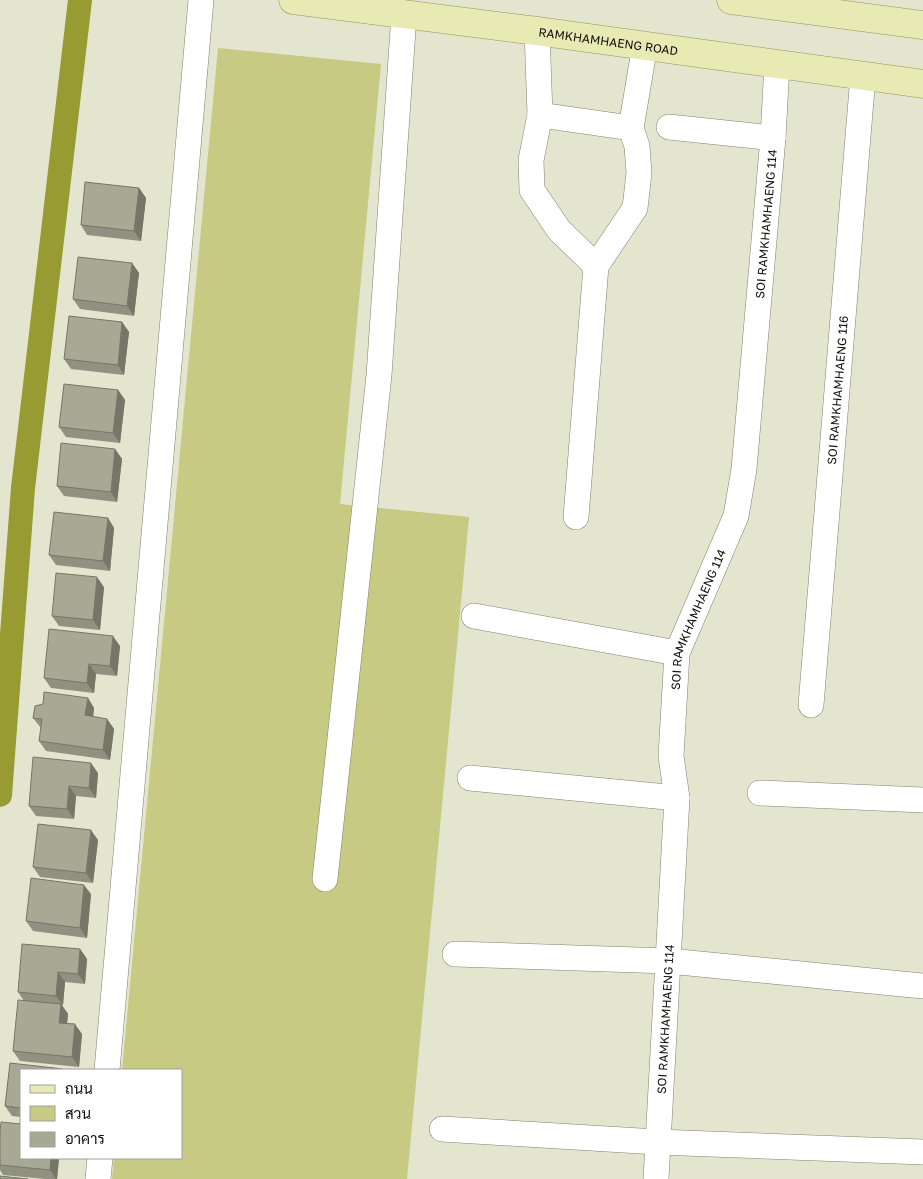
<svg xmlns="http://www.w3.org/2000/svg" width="923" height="1179" viewBox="0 0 923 1179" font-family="'Golos Text',Sarabun,sans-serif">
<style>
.green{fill:#c6ca82}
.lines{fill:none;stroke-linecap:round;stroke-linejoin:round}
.canal{stroke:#989b32;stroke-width:24}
.minor-casing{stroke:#81826f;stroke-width:26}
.major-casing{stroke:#929558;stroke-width:29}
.minor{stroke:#fff;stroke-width:25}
.major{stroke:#e8eab4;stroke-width:28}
.wall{fill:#909180}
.shaded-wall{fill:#757668}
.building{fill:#a7a995;stroke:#757668}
.labels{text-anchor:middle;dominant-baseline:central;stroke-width:4;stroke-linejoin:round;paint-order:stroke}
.street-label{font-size:12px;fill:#11110a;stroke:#fff}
</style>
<rect width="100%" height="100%" fill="#e3e5cf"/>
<path class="green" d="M 218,48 L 381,64 L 340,504 L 469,517 L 407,1179 L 112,1179 L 114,1158 L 181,1158 L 181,1070 L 122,1070 Z"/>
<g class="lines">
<path class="canal" d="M 0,795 L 23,488 L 80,0"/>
<g class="minor-casing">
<g id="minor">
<path d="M 537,31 L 540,115 L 531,160 L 532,190 L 559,230 L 596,266 L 576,517"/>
<path d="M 540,115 L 631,128"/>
<path d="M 669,127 L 773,138"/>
<path d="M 596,266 L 635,208 L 639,173 L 637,146 L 631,128 L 645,45"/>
<path d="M 474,616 L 677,653"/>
<path id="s1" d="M 811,705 L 863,76"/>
<path d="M 470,778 L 677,798"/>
<path d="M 760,793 L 923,800"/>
<path d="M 325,879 L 379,375 L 404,15"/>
<path d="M 455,954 L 669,961 L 923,986"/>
<path d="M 107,1070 L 201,0"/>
<path d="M 442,1129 L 657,1142 L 923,1152"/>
<path d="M 98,1179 L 100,1158"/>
<path id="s2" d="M 656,1179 L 677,798 L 671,756 L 677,653 L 736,516 L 744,469 L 773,138 L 777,64"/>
</g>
</g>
<g class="major-casing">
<g id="major">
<path id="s3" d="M 293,0 L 537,31 L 923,84"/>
<path d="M 731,0 L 923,25"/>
</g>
</g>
<use href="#minor" class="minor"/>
<use href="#major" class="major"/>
</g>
<path class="wall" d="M 139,188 L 146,198 L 141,241 L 87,235 L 81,225 Z
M 132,263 L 139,273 L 134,316 L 80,309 L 73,299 Z
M 122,322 L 129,332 L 124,375 L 71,369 L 64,359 Z
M 118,390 L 125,400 L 120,443 L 66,437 L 59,427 Z
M 115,449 L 122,459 L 117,502 L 64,496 L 57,486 Z
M 108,518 L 114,528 L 110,571 L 56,565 L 49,555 Z
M 104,587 L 100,630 L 59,626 L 52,616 Z
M 120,646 L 117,676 L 96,674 L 94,693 L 51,688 L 44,678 Z
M 88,698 L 94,708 L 93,717 L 107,719 L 114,729 L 110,760 L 46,751 L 39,741 L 41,728 L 33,718 Z
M 98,773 L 96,798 L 76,796 L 74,819 L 36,816 L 29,806 Z
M 98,840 L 93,883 L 40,877 L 33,867 Z
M 91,894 L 87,938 L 33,931 L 26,921 Z
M 80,949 L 87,959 L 85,984 L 65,982 L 63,1005 L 62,1005 L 68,1014 L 67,1024 L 82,1034 L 79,1067 L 20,1061 L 13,1051 L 24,1001 L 18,992 Z
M 10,1063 L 63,1069 L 64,1070 L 21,1070 L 21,1117 L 12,1116 L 5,1106 Z
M 0,1132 L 59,1158 L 57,1179 L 45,1179 L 3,1175 L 0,1170 Z"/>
<path class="shaded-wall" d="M 139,188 L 146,198 L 141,241 L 134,231 Z
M 132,263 L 139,273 L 134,316 L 127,306 Z
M 122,322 L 129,332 L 124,375 L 118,365 Z
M 118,390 L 125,400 L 120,443 L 113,433 Z
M 115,449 L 122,459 L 117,502 L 111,492 Z
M 108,518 L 114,528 L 110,571 L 103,561 Z
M 97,577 L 104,587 L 100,630 L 93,620 Z
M 113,636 L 120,646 L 117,676 L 110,666 Z
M 89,664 L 96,674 L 94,693 L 87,683 Z
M 88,698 L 94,708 L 92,725 L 85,715 Z
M 107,719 L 114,729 L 110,760 L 103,750 Z
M 91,763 L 98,773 L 96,798 L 89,788 Z
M 69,786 L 76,796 L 74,819 L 67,809 Z
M 91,830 L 98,840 L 93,883 L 86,873 Z
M 84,885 L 91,894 L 87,938 L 80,928 Z
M 80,949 L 87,959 L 85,984 L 78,974 Z
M 58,972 L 65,982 L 63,1005 L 56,996 Z
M 61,1004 L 68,1014 L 66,1033 L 59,1023 Z
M 75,1024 L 82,1034 L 79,1067 L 72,1057 Z
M 51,1158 L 59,1158 L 57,1179 L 56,1179 L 50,1170 Z"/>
<path class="building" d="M 85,182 L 139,188 L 134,231 L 81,225 Z
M 78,257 L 132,263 L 127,306 L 73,299 Z
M 69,316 L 122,322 L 118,365 L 64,359 Z
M 64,384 L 118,390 L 113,433 L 59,427 Z
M 61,443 L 115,449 L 111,492 L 57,486 Z
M 54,512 L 108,518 L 103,561 L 49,555 Z
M 56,573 L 97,577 L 93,620 L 52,616 Z
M 49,629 L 113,636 L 110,666 L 89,664 L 87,683 L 44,678 Z
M 44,692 L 88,698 L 85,715 L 107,719 L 103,750 L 39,741 L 42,719 L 33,718 L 35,706 L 43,704 Z
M 33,757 L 91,763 L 89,788 L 69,786 L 67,809 L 29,806 Z
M 38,824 L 91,830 L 86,873 L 33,867 Z
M 31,878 L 84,885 L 80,928 L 26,921 Z
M 22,944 L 80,949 L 78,974 L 58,972 L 56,996 L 18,992 Z
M 18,1000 L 61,1004 L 59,1023 L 75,1024 L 72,1057 L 13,1051 Z
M 10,1063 L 63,1069 L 63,1070 L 21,1070 L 21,1108 L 5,1106 Z
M 1,1122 L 21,1124 L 21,1158 L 51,1158 L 50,1170 L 0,1165 L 0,1132 Z
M 0,1176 L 28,1179 L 0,1179 Z"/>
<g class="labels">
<g class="street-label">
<text stroke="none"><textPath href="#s3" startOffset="318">RAMKHAMHAENG ROAD</textPath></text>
<text stroke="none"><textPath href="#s2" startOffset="970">SOI RAMKHAMHAENG 114</textPath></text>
<text stroke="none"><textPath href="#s1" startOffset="316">SOI RAMKHAMHAENG 116</textPath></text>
<text stroke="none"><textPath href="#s2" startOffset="565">SOI RAMKHAMHAENG 114</textPath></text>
<text stroke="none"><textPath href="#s2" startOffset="160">SOI RAMKHAMHAENG 114</textPath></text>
</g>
</g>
<rect x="20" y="1069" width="162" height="90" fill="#ffffff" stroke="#a0a09d"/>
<rect x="30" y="1085" width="25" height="8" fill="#e8eab4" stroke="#a0a09d"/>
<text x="65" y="1094" font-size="15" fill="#11110a">ถนน</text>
<rect x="30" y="1106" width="25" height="15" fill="#c6ca82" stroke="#a0a09d"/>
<text x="65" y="1119" font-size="15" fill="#11110a">สวน</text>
<rect x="30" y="1132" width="25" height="15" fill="#a7a995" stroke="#a0a09d"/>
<text x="65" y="1144" font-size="15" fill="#11110a">อาคาร</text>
</svg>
